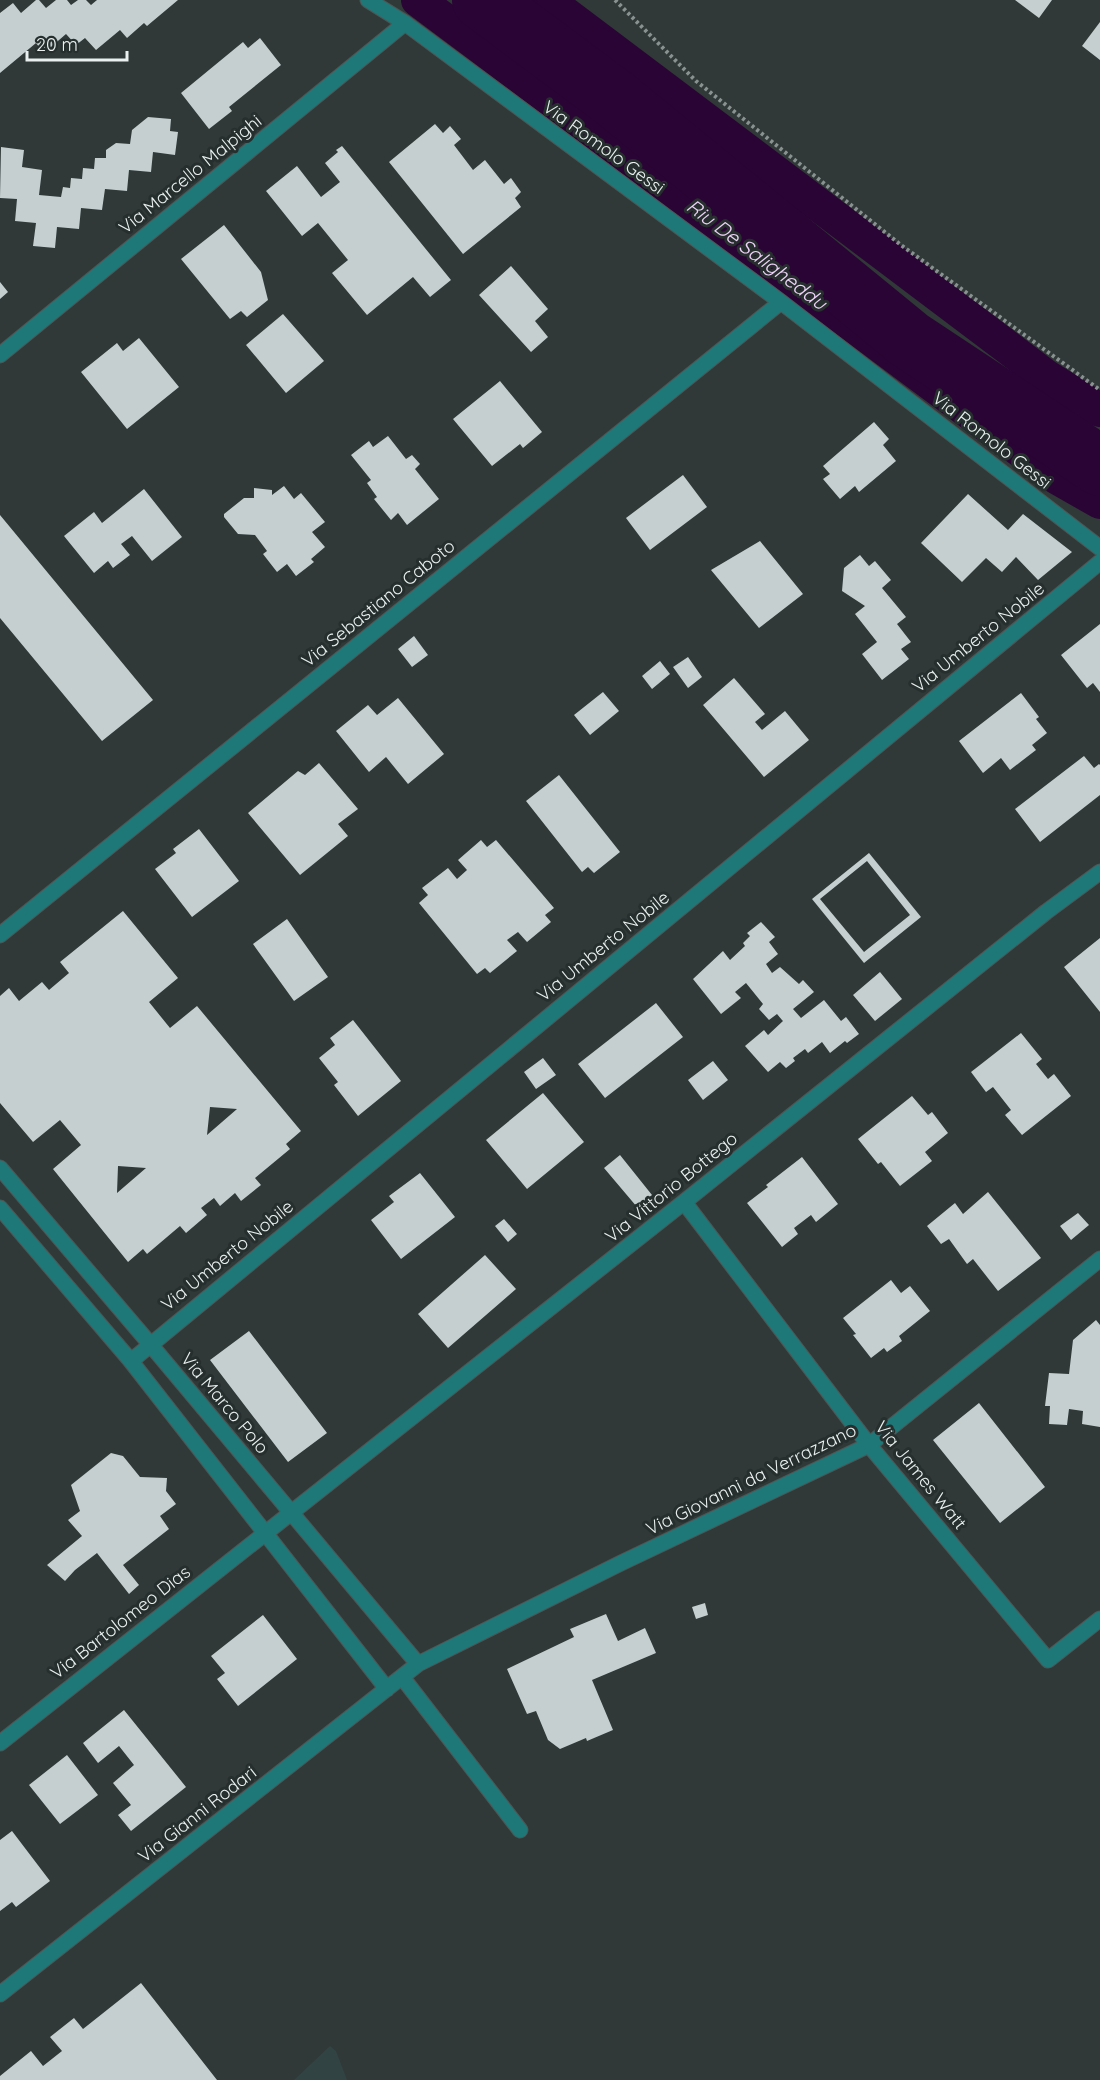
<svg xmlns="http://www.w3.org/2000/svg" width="1100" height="2080" viewBox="0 0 1100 2080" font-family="Quicksand,sans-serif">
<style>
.built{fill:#324343}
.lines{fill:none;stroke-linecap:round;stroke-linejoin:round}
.canal{stroke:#2a0434;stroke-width:34}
.river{stroke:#2a0434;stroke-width:60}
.building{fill:#c5cfcf;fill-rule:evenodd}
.minor-casing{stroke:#4e5555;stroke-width:17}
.path{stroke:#8a9191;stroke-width:4;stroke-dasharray:3 3;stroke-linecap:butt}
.minor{stroke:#1f7878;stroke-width:15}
.labels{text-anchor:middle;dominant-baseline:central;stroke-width:6;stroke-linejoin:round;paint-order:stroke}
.street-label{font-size:18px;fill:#eaf0f0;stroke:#262e2e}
.water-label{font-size:20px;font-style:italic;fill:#f0d4fa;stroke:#262e2e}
</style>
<rect width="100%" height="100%" fill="#303838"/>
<path class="built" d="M 330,2046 L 336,2051 L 347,2080 L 294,2080 Z"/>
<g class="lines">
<path class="canal" d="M 418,0 L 1056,477 L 1100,502
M 547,0 L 1047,377 L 1100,410"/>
<path class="river" d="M 482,0 L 614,98 L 910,340 L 1100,466"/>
</g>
<path class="building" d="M 36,0 L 39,0 L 46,8 L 56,0 L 67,0 L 71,5 L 78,0 L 86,0 L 91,5 L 97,0 L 178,0 L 147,26 L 144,23 L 127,38 L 120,30 L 96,50 L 85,38 L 76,45 L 66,34 L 44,53 L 36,43 L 0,73 L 0,13 L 13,3 L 21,13 Z
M 1015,0 L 1052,0 L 1039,18 Z
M 1100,22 L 1100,60 L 1082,46 Z
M 260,38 L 281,65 L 229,107 L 232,111 L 209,129 L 181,93 L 243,42 L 248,48 Z
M 148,117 L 171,119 L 170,131 L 178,132 L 175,155 L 153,152 L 151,172 L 129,170 L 127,191 L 105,189 L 102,210 L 81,208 L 79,229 L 57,227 L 55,248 L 33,246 L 36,223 L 15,221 L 17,199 L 0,198 L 1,147 L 24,150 L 22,167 L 42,170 L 39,195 L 61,197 L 63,187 L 70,188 L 71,178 L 82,179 L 83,168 L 94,169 L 95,158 L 106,158 L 106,150 L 116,143 L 130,144 L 132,130 Z
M 435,124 L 443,133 L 450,126 L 461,139 L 454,145 L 473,170 L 485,160 L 504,184 L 511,178 L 521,192 L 515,198 L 521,207 L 463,254 L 389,162 Z
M 342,146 L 451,280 L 430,297 L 413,277 L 367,315 L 332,273 L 348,260 L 318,223 L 302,236 L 266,191 L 297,166 L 321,197 L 340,182 L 325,163 L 338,152 L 336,150 Z
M 224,225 L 261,272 L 268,300 L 247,317 L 241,311 L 230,319 L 181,259 Z
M 511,266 L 548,309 L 535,321 L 548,337 L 531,352 L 479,295 Z
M 0,282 L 8,292 L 0,299 Z
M 283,314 L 324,361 L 286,393 L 246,345 Z
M 139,338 L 179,387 L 127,429 L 81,372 L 117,343 L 123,351 Z
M 500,381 L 542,432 L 523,448 L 520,444 L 492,466 L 453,419 Z
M 874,422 L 889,439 L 883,445 L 896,461 L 859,492 L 855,486 L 840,499 L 823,479 L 830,474 L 823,466 Z
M 388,436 L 406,459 L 412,455 L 420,464 L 415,469 L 439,499 L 407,525 L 398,513 L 391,520 L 374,499 L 377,497 L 367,483 L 371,480 L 351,455 L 369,441 L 373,447 Z
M 683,475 L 707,507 L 650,550 L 626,518 Z
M 284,486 L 294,499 L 301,493 L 325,522 L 312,532 L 325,547 L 311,559 L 314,562 L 296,576 L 287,564 L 277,572 L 263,554 L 267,551 L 255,535 L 238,534 L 224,517 L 224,514 L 244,498 L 254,498 L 254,488 L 272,490 L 272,495 Z
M 144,489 L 182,537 L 152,561 L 132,536 L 121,544 L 130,555 L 113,568 L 108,561 L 94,573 L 64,536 L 94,512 L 102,523 Z
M 968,494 L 1008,530 L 1023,514 L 1072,552 L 1038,580 L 1016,557 L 1002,572 L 986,558 L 962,582 L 921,543 Z
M 0,515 L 153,700 L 102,741 L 0,618 Z
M 760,541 L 803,594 L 759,628 L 711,570 Z
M 860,555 L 869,566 L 875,561 L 891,580 L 882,588 L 906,617 L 897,624 L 911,642 L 901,649 L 909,659 L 882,680 L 862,654 L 877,642 L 855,614 L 865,606 L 842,591 L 844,568 Z
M 1100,624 L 1100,692 L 1093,683 L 1087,688 L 1061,655 Z
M 414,636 L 428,655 L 412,667 L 398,649 Z
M 688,657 L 702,677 L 688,688 L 673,667 Z
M 660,661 L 670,674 L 652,689 L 642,676 Z
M 734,678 L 765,714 L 755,722 L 762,730 L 785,711 L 809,740 L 764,777 L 703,705 Z
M 603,692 L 619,711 L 590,735 L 574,715 Z
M 1021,693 L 1039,717 L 1036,719 L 1047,733 L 1032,745 L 1036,750 L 1010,770 L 1001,758 L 983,773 L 959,741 Z
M 398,698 L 444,754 L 408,784 L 386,757 L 369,772 L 336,731 L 368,705 L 377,715 Z
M 1084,756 L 1094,768 L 1099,764 L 1100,765 L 1100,795 L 1040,842 L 1015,809 Z
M 319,763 L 358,809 L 338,824 L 348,836 L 300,875 L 248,813 L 298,771 L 305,775 Z
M 559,775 L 620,852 L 594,873 L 588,867 L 582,872 L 526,801 Z
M 199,829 L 239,881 L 192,917 L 155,869 L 176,853 L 173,849 Z
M 481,840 L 487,847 L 496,840 L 554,908 L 545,915 L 551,922 L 527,942 L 518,932 L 507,940 L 517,951 L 490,973 L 485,968 L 477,974 L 419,903 L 428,895 L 422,888 L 448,868 L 457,879 L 467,870 L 458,860 Z
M 869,853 L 921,917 L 864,963 L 812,899 ZM 867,861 L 910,915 L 864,952 L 820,899 Z
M 123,911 L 178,978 L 149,1002 L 170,1028 L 197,1006 L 301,1131 L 286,1144 L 290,1149 L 255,1178 L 261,1185 L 241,1201 L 235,1193 L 220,1206 L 214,1198 L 201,1208 L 207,1215 L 186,1233 L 180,1226 L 147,1254 L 143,1249 L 128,1262 L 53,1169 L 81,1145 L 60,1120 L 33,1142 L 0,1103 L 0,996 L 9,988 L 19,1001 L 42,982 L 49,990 L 69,973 L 60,962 ZM 210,1107 L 237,1109 L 207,1135 ZM 118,1166 L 146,1168 L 117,1193 Z
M 287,919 L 328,977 L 294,1001 L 253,944 Z
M 761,922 L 775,937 L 769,942 L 778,954 L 766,964 L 772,973 L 780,967 L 799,984 L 803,980 L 814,992 L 793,1009 L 801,1018 L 824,1000 L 841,1021 L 846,1017 L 859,1034 L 847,1043 L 845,1041 L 830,1053 L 822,1042 L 808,1053 L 805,1049 L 793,1058 L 795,1061 L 786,1068 L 780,1062 L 768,1072 L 745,1046 L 764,1030 L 768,1035 L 783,1021 L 782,1020 L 777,1014 L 769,1020 L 759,1009 L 763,1004 L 746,983 L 735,992 L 741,998 L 721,1014 L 693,979 L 723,951 L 730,960 L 745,946 L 743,943 L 750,936 L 747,933 Z
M 1100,938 L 1100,1012 L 1064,967 Z
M 880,972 L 902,999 L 875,1021 L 853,995 Z
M 656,1003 L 683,1037 L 605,1098 L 578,1064 Z
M 353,1020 L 401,1081 L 358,1116 L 334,1085 L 338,1082 L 319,1058 L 335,1045 L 330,1038 Z
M 1021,1033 L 1042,1059 L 1036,1064 L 1048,1079 L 1054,1074 L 1071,1096 L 1022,1135 L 1005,1115 L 1011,1110 L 993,1087 L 986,1092 L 971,1072 Z
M 543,1058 L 556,1075 L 536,1089 L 524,1072 Z
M 713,1061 L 728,1080 L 703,1100 L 688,1080 Z
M 543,1093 L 584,1142 L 527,1189 L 486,1140 Z
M 912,1096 L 928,1115 L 932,1112 L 948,1133 L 925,1152 L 932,1161 L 900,1186 L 881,1162 L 878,1164 L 858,1139 Z
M 620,1155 L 652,1195 L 637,1207 L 604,1168 Z
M 802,1157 L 838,1204 L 816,1222 L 811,1215 L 794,1228 L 798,1234 L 782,1247 L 747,1203 L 768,1187 L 766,1185 Z
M 420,1173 L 455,1217 L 401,1259 L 371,1220 L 394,1202 L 389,1196 Z
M 988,1192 L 1041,1258 L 998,1291 L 973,1259 L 967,1264 L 949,1239 L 941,1244 L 927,1226 L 955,1203 L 963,1214 Z
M 1078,1213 L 1089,1225 L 1071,1240 L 1060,1226 Z
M 504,1219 L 517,1234 L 508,1242 L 495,1226 Z
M 485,1255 L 516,1289 L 448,1348 L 418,1314 Z
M 891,1280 L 901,1293 L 910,1286 L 930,1311 L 899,1336 L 902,1341 L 887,1352 L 884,1348 L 871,1358 L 853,1335 L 856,1334 L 843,1318 Z
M 1096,1320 L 1100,1325 L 1100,1427 L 1082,1424 L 1083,1411 L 1069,1409 L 1067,1425 L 1049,1424 L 1050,1406 L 1045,1406 L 1049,1373 L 1069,1374 L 1073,1340 Z
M 249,1331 L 327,1433 L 288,1462 L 210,1360 Z
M 979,1403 L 1045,1487 L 1000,1523 L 933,1440 Z
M 111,1453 L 123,1456 L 140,1477 L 167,1478 L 166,1491 L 176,1504 L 160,1516 L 169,1529 L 123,1565 L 139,1585 L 129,1594 L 97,1553 L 75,1570 L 65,1581 L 47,1565 L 82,1536 L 68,1520 L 80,1511 L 71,1485 Z
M 705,1603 L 708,1615 L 696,1619 L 692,1607 Z
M 606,1614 L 618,1641 L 645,1628 L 656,1653 L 592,1680 L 613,1730 L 587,1741 L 586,1738 L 560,1749 L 548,1740 L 536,1711 L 527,1714 L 507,1669 L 574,1637 L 570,1629 Z
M 263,1615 L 297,1659 L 238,1706 L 217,1679 L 225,1673 L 211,1656 Z
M 124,1710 L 186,1787 L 131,1831 L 118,1815 L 131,1805 L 113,1783 L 134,1765 L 119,1746 L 98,1763 L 83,1743 Z
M 67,1755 L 98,1795 L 60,1824 L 29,1785 Z
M 12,1831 L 50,1881 L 16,1907 L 12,1902 L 0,1911 L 0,1840 Z
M 141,1983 L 217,2080 L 0,2080 L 0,2076 L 31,2051 L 43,2066 L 62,2051 L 50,2037 L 74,2018 L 83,2029 Z"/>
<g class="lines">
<g class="minor-casing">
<path id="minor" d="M 368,0 L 405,23 L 781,302 L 1100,548
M 0,355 L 405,23
M 0,935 L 781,302
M 0,1168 L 150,1344 L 418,1664
M 684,1202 L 869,1445 L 1048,1660 L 1100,1619
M 0,1208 L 130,1360 L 387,1689
M 131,1361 L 1100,562
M 402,1677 L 520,1830
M 0,1743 L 684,1202 L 1046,912 L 1100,872
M 0,1994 L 418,1664 L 621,1563 L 869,1445 L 1100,1259"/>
</g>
<path class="path" d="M 615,0 L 696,81 L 901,245 L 1100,390"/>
<use href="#minor" class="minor"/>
</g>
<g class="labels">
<g class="street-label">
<text transform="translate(604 147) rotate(36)">Via Romolo Gessi</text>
<text transform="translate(190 174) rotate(-39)">Via Marcello Malpighi</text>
<text transform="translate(992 440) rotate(38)">Via Romolo Gessi</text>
<text transform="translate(378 603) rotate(-39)">Via Sebastiano Caboto</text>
<text transform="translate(978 637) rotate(-39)">Via Umberto Nobile</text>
<text transform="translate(603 946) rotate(-39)">Via Umberto Nobile</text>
<text transform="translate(671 1187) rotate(-39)">Via Vittorio Bottego</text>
<text transform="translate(227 1255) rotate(-39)">Via Umberto Nobile</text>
<text transform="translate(225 1403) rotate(50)">Via Marco Polo</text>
<text transform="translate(921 1475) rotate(51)">Via James Watt</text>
<text transform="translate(751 1479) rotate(-26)">Via Giovanni da Verrazzano</text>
<text transform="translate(120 1622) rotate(-38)">Via Bartolomeo Dias</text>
<text transform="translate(197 1814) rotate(-38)">Via Gianni Rodari</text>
</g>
<g class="water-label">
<text transform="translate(757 254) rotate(37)">Riu De Saligheddu</text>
</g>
</g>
<path d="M27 51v9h100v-9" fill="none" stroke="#eaf0f0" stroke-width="3"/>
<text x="36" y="51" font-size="18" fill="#eaf0f0" stroke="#262e2e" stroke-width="4.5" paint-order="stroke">20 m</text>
</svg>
